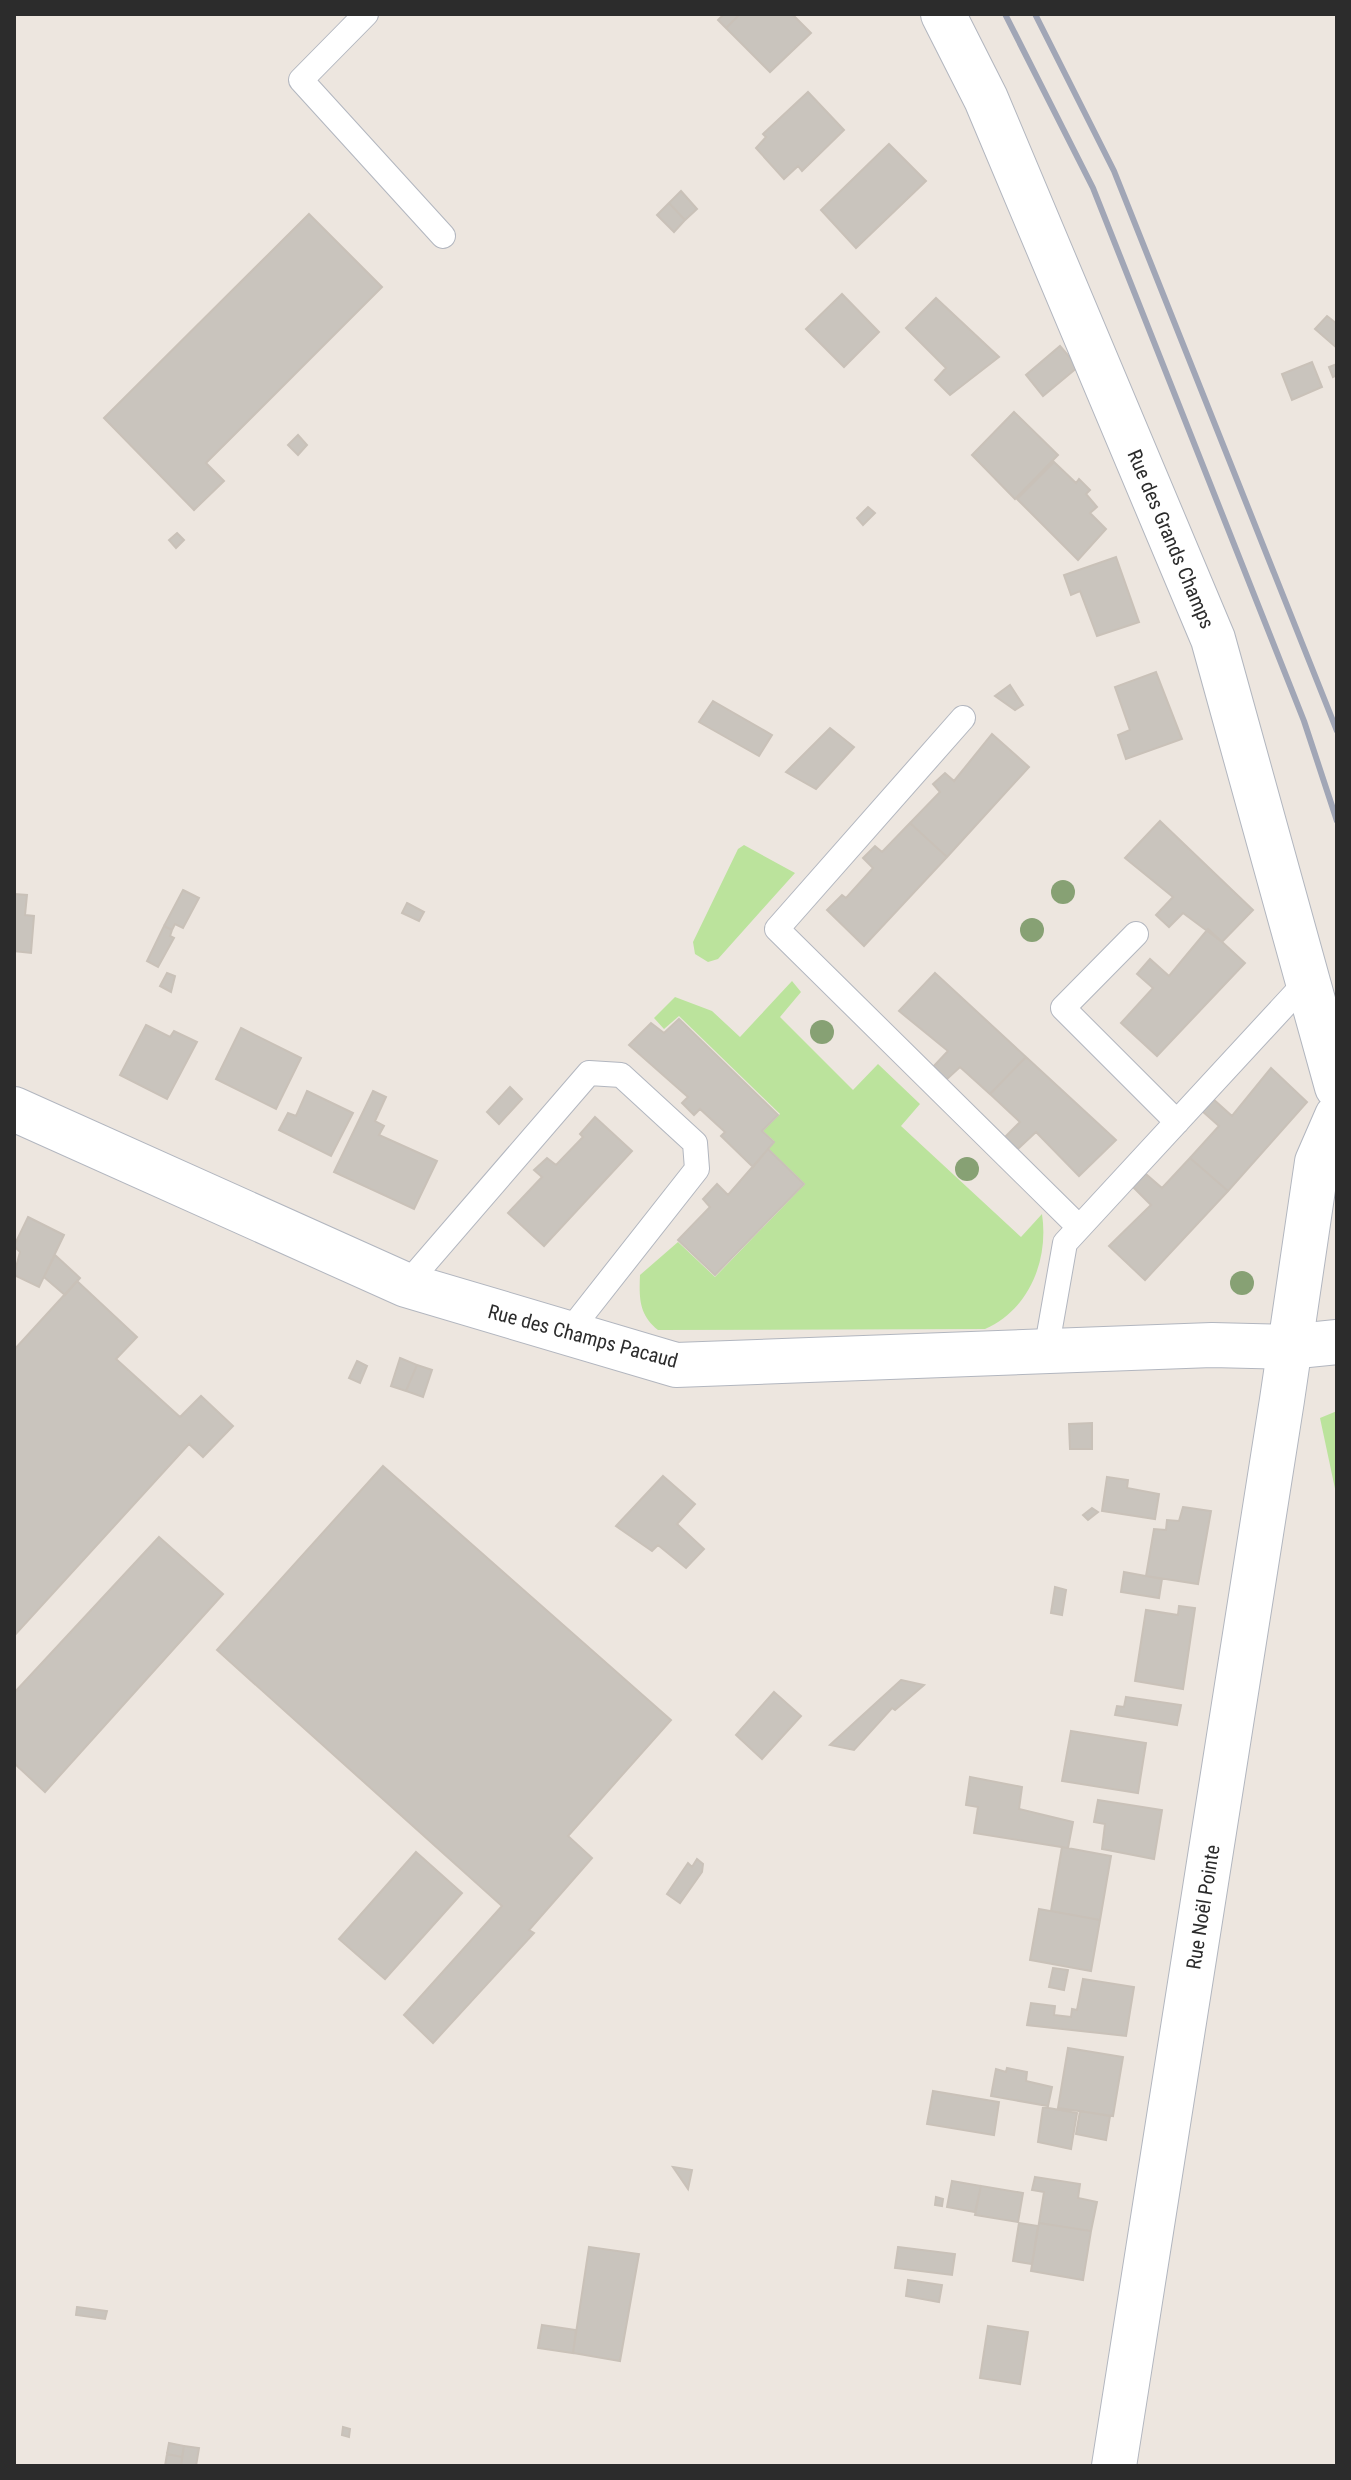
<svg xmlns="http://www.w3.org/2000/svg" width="1351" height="2480" viewBox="0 0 1351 2480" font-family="'Roboto Condensed',sans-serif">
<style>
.green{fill:#bbe39c}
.building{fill:#c9c4bd;stroke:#c9c1b8;stroke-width:2}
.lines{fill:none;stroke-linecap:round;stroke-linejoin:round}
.service-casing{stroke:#b2b6bf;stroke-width:26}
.minor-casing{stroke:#b2b6bf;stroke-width:46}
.tertiary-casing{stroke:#b2b6bf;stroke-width:46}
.service{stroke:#fff;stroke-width:24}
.minor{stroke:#fff;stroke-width:44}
.tertiary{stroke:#fff;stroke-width:44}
.rail{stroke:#a1a6b6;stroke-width:6}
.tree{fill:#87a174}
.labels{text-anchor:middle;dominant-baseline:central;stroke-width:6;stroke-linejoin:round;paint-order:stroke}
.street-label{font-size:20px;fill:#2c2c2c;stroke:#fff}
</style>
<rect width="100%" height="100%" fill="#ede6df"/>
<path class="green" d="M 744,845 L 795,873 L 718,959 L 708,962 L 695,954 L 693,942 L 738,849 Z
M 792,981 L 801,992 L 780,1017 L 853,1090 L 878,1064 L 920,1104 L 901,1126 L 1021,1237 L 1042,1214 C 1049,1260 1029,1310 985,1329 L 658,1330 C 639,1315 639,1298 640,1275 L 678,1242 L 715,1277 L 805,1184 L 769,1149 L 774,1141 L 763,1131 L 780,1114 L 679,1016 L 664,1029 L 654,1018 L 675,997 L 712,1011 L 740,1037 Z
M 1337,1411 L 1337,1498 L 1320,1418 Z"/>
<path class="building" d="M 724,14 L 740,14 L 726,28 L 718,20 Z
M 740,14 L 792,14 L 811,33 L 770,72 L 726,28 Z
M 808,92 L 844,130 L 802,171 L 798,166 L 784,179 L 756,148 L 766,137 L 763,134 Z
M 889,144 L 926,181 L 856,248 L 821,210 Z
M 681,191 L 697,209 L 685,220 L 669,203 Z
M 669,203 L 685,220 L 674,232 L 657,215 Z
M 309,214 L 382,287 L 206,463 L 224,481 L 194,510 L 104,418 Z
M 842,294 L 879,332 L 844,367 L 806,329 Z
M 936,298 L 999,357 L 950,395 L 935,380 L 946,368 L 906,328 Z
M 1327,316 L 1337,324 L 1337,348 L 1315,329 Z
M 1060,346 L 1078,367 L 1043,396 L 1026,375 Z
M 1312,362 L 1322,387 L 1292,400 L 1282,374 Z
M 1337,364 L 1337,375 L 1333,377 L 1329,367 Z
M 1014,412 L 1058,455 L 1015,499 L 972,455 Z
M 298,435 L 307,445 L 298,455 L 288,445 Z
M 1054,462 L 1076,483 L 1079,479 L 1090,490 L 1086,494 L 1097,507 L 1090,513 L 1106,529 L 1078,560 L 1017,499 Z
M 868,507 L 875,513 L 863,525 L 857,518 Z
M 177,533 L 184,540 L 176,548 L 169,540 Z
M 1116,557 L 1139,622 L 1097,636 L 1080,591 L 1071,595 L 1064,575 Z
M 1156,672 L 1182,739 L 1126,759 L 1118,735 L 1130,730 L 1115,687 Z
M 1010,685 L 1023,705 L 1015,710 L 995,696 Z
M 713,701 L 772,735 L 759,756 L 699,722 Z
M 830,728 L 854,747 L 816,789 L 786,772 Z
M 992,734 L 1029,767 L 947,857 L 910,823 L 940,792 L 933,784 L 945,773 L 954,781 Z
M 1160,821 L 1253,910 L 1222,942 L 1183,913 L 1169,927 L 1156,915 L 1173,897 L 1125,858 Z
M 910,823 L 947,857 L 864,946 L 827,910 L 842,895 L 846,898 L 873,868 L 863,858 L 875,846 L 882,852 Z
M 183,890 L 199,898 L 183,928 L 175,924 L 172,930 L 164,926 Z
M 14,894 L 27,895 L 25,915 L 34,916 L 31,953 L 14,951 Z
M 407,903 L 424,912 L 419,921 L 402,913 Z
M 164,926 L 172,930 L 170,936 L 174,938 L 158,967 L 147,961 Z
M 1208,929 L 1245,963 L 1157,1056 L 1121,1023 L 1153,988 L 1137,974 L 1150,959 L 1169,976 Z
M 167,973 L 175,976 L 171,992 L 160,986 Z
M 935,973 L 1026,1057 L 990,1094 L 960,1067 L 946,1080 L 932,1068 L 948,1051 L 899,1011 Z
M 679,1019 L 778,1115 L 762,1131 L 774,1142 L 753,1167 L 721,1136 L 725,1132 L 700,1109 L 694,1115 L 682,1103 L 688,1097 L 629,1045 L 651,1023 L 664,1033 Z
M 146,1025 L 170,1037 L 174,1031 L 197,1042 L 167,1099 L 120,1075 Z
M 241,1028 L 301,1058 L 276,1109 L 216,1079 Z
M 1026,1057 L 1116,1140 L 1079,1176 L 1036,1132 L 1018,1149 L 1005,1137 L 1020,1122 L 990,1094 Z
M 1271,1068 L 1307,1102 L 1228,1191 L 1190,1158 L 1219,1126 L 1202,1111 L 1213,1099 L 1232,1116 Z
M 510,1087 L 522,1099 L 499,1124 L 487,1112 Z
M 307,1091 L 353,1113 L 331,1156 L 279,1130 L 288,1113 L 296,1116 Z
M 373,1091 L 386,1097 L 375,1121 L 384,1126 L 379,1135 L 437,1161 L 414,1209 L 334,1172 Z
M 595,1117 L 632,1151 L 544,1246 L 508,1213 L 542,1177 L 534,1170 L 547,1158 L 556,1165 L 583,1137 L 580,1134 Z
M 768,1149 L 804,1184 L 715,1275 L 678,1240 L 710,1207 L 703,1199 L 717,1184 L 728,1195 Z
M 1190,1158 L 1228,1191 L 1145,1280 L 1109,1246 L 1151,1205 L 1133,1187 L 1146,1174 L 1162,1188 Z
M 28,1217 L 64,1235 L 39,1287 L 14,1275 L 20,1252 L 14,1246 Z
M 55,1255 L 80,1278 L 65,1295 L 44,1277 Z
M 77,1281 L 137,1337 L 116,1359 L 180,1417 L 201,1396 L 233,1426 L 203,1457 L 189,1444 L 14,1636 L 14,1350 Z
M 400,1358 L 417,1365 L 406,1391 L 391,1386 Z
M 357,1361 L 367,1366 L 360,1383 L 349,1378 Z
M 417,1365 L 432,1370 L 423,1397 L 406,1391 Z
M 1092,1423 L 1092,1449 L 1070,1449 L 1069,1424 Z
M 383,1466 L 671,1720 L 568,1836 L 592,1858 L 529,1930 L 534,1933 L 433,2043 L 404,2015 L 502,1906 L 217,1650 Z
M 663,1476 L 695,1504 L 677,1524 L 704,1549 L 686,1568 L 658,1545 L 652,1551 L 616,1526 Z
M 1107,1477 L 1128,1480 L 1127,1488 L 1159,1494 L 1155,1519 L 1102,1511 Z
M 1183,1507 L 1211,1511 L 1198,1584 L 1146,1576 L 1154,1529 L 1166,1530 L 1167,1520 L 1179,1521 Z
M 1092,1508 L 1098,1512 L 1088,1520 L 1083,1515 Z
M 159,1537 L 223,1594 L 45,1792 L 14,1763 L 14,1693 Z
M 1124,1572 L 1162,1579 L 1159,1598 L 1121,1592 Z
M 1055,1587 L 1066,1590 L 1062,1615 L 1051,1613 Z
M 1179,1606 L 1195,1608 L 1183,1689 L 1135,1681 L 1146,1610 L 1178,1615 Z
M 901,1680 L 924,1685 L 895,1710 L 892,1708 L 854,1750 L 830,1745 Z
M 774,1692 L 801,1716 L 762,1759 L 736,1735 Z
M 1126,1697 L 1181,1705 L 1177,1725 L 1115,1715 L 1117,1706 L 1124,1707 Z
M 1071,1731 L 1146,1743 L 1138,1793 L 1062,1781 Z
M 970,1777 L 1022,1787 L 1019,1809 L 1073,1822 L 1068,1848 L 974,1833 L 978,1807 L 966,1805 Z
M 1098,1800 L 1162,1810 L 1154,1859 L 1102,1849 L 1105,1824 L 1094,1822 Z
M 1062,1847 L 1111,1856 L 1100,1920 L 1051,1911 Z
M 416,1852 L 462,1893 L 385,1979 L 339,1939 Z
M 697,1859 L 703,1864 L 702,1872 L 680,1903 L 667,1894 L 688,1863 L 692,1867 Z
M 1039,1909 L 1100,1920 L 1091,1971 L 1030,1960 Z
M 1053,1968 L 1068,1970 L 1064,1990 L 1049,1987 Z
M 1083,1979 L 1134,1987 L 1126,2036 L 1027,2025 L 1031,2003 L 1055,2006 L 1054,2015 L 1071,2017 L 1072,2009 L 1077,2010 Z
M 1068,2048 L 1123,2057 L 1113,2116 L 1058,2108 Z
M 1007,2068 L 1027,2072 L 1026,2081 L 1052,2087 L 1048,2106 L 991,2096 L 996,2069 L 1006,2072 Z
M 933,2091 L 999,2102 L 994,2135 L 927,2124 Z
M 1043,2107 L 1077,2113 L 1071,2149 L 1038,2142 Z
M 1080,2111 L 1110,2116 L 1106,2140 L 1076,2134 Z
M 673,2167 L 692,2170 L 688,2189 Z
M 1035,2177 L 1080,2184 L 1078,2198 L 1097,2202 L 1091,2231 L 1039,2223 L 1044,2192 L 1032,2190 Z
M 952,2181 L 981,2186 L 975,2212 L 947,2207 Z
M 981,2186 L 1023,2193 L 1018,2222 L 975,2215 Z
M 936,2197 L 943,2199 L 942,2206 L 935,2205 Z
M 1019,2223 L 1038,2226 L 1032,2264 L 1013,2261 Z
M 1039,2223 L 1091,2231 L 1083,2280 L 1031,2271 Z
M 589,2247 L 639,2254 L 620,2361 L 573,2353 Z
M 898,2247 L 955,2254 L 952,2275 L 895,2268 Z
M 908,2280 L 942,2285 L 939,2302 L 906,2296 Z
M 77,2307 L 107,2311 L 105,2319 L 76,2315 Z
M 542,2325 L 576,2330 L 573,2353 L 538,2348 Z
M 988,2326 L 1028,2332 L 1020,2384 L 980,2378 Z
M 343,2427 L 350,2429 L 349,2437 L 342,2435 Z
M 169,2443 L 184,2446 L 182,2457 L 167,2454 Z
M 184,2446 L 199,2448 L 196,2466 L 181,2466 Z
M 167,2454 L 182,2457 L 181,2466 L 165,2466 Z"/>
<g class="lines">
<g class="service-casing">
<path id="service" d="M 366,14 L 301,80 L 443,236
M 963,718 L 777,929 L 1079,1227
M 1136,934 L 1063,1008 L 1177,1122
M 406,1285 L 589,1073 L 621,1075 L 695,1143 L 697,1169 L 568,1333
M 1046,1351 L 1065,1243 L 1307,981"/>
</g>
<g class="minor-casing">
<path id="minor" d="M 14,1109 L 406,1285 L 676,1365 L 1212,1345 L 1288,1347 L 1337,1342"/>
</g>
<g class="tertiary-casing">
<path id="tertiary" d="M 943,14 L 986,99 L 1213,639 L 1337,1087
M 1114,2466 L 1282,1400 L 1317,1162 L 1337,1116"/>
</g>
<use href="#service" class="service"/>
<use href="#minor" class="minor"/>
<use href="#tertiary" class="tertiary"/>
<path class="rail" d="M 1005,14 L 1093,188 L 1304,721 L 1337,821
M 1035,14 L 1114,171 L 1337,731"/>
</g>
<g class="tree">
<circle cx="1063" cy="892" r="12"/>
<circle cx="1032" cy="930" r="12"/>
<circle cx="822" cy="1032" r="12"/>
<circle cx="967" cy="1169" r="12"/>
<circle cx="1242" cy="1283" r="12"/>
</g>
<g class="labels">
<g class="street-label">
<text transform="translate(1171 539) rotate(67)">Rue des Grands Champs</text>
<text transform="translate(583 1336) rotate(15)">Rue des Champs Pacaud</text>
<text transform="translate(1203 1907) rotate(-81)">Rue Noël Pointe</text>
</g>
</g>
<rect width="1351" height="2480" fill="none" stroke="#2c2c2c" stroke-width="32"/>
</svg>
